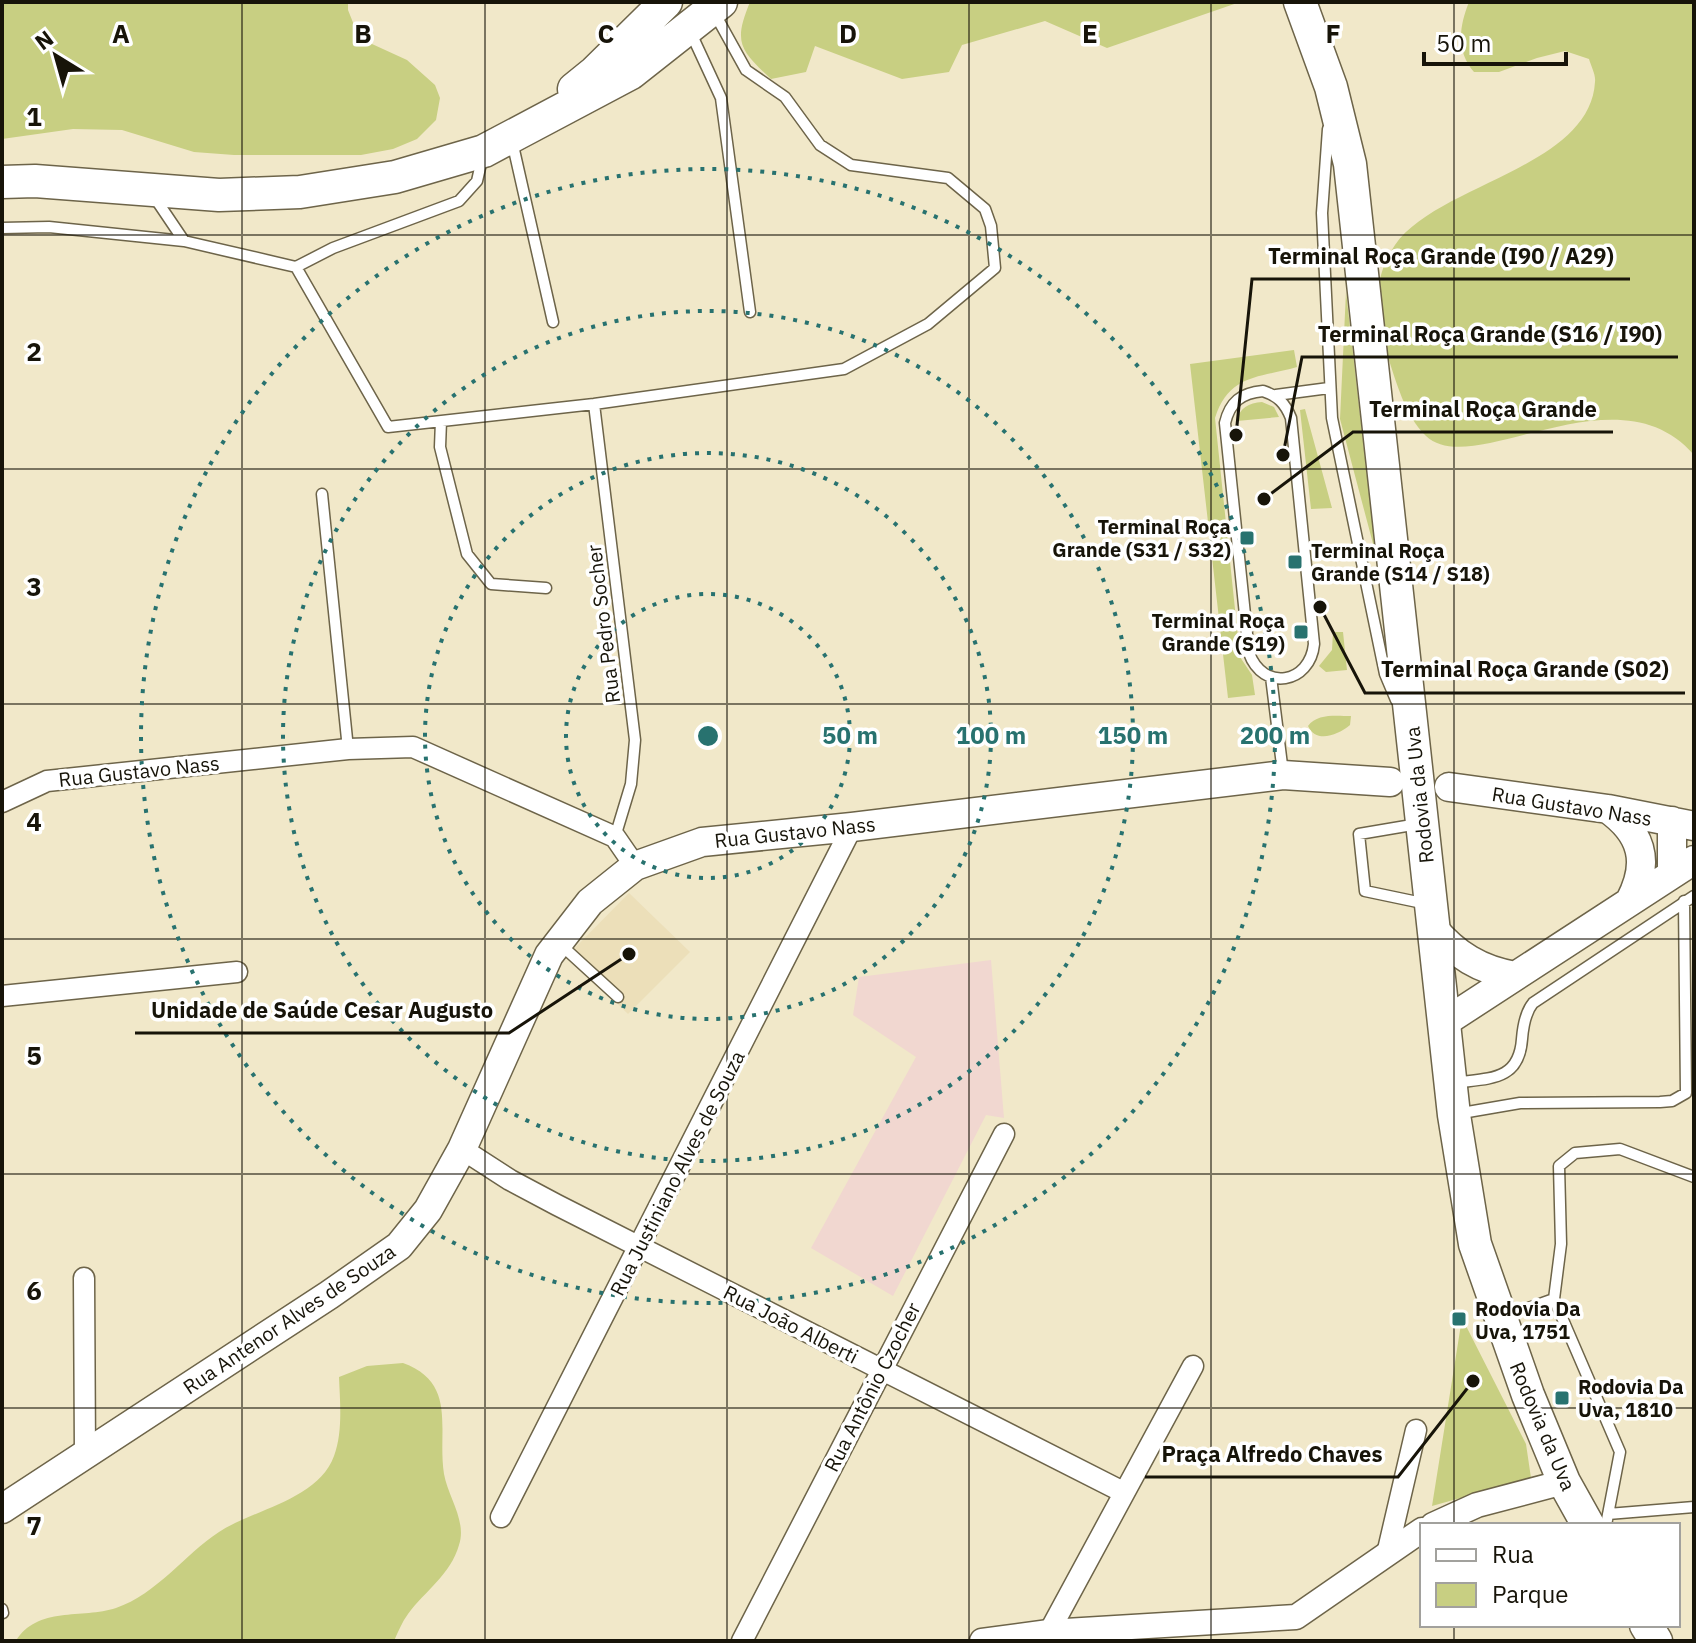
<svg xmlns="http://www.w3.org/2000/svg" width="1696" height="1643" viewBox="0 0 1696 1643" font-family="'IBM Plex Sans',sans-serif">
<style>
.built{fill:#ecdfb9}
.education{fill:#f1d7d0}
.green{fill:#c8cf82}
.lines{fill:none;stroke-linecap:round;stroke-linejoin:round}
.service-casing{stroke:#6d6449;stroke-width:13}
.minor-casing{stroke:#6d6449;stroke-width:23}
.tertiary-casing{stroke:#6d6449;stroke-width:27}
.secondary-casing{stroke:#6d6449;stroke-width:31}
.trunk-casing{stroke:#6d6449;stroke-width:35}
.service{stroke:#fff;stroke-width:10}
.minor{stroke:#fff;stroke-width:20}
.tertiary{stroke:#fff;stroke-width:24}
.secondary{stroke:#fff;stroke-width:28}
.trunk{stroke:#fff;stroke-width:32}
.grid{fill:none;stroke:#171409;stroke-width:2;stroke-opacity:0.55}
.ring{fill:none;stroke:#28726f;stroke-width:4;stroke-dasharray:4 8}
.poi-dot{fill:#28726f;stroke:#fff;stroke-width:3}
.labels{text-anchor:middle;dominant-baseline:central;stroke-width:7;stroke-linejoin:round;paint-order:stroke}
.poi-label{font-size:20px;font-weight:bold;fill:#171409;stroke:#fff;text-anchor:start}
.street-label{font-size:20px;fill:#171409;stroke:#fff}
.grid-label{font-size:26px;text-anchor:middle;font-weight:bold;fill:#171409;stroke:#fff;stroke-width:7;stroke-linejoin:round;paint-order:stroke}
.centre{fill:#28726f;stroke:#fff;stroke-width:4}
.ring-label{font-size:24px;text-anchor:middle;font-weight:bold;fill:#28726f;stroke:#fff;stroke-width:7;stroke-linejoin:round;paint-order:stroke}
.leader{fill:none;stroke:#171409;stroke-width:3}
.callout-dot{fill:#171409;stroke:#fff;stroke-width:3}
.callout-label{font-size:22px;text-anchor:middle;font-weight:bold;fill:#171409;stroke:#fff;stroke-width:7;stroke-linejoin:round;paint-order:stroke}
</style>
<rect width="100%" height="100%" fill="#f1e8c9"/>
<path class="built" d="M 629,893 L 690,952 L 628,1014 L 568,955 Z"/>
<path class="education" d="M 991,960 L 1004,1118 L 986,1115 L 893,1296 L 811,1248 L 916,1057 L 853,1015 L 859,977 Z"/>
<path class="green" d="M 2,2 L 348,2 L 348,10 L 354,25 L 372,44 L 407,60 L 435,85 L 440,98 L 436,120 L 417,139 L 393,149 L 361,155 L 234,155 L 194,152 L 122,130 L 73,129 L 2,139 Z
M 750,2 L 1240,2 L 1107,48 L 1045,21 L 962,45 L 949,72 L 902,79 L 815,46 L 806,72 L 771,79 C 740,50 733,43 750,2 Z
M 1469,2 L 1694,2 L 1694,455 C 1617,365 1473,481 1426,436 C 1405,416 1396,381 1387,354 C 1374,318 1372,278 1395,245 C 1437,184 1590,168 1595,82 C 1596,75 1591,66 1589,59 L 1565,51 L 1537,58 L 1499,72 L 1474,72 C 1456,51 1459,27 1469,2 Z
M 1346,292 L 1376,555 L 1340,419 Z
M 1294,350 L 1297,367 C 1259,378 1229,374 1215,418 L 1240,657 L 1252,675 L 1255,695 L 1228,698 L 1190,364 Z
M 1262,402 L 1274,407 L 1279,417 L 1237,421 C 1239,408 1249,403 1262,402 Z
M 1305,409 L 1332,508 L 1311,509 L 1300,410 Z
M 1333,632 L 1343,632 L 1347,670 L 1326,672 L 1319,666 L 1332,650 Z
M 1351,716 L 1350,725 C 1338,735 1316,744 1308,726 C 1317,713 1337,716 1351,716 Z
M 1462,1318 L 1526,1444 L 1531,1478 L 1432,1506 Z
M 403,1363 C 458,1383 437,1430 444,1474 C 448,1497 467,1521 459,1545 C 451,1574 425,1591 408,1614 C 402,1622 398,1632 394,1641 L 16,1641 C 37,1606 82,1619 116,1608 C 157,1594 184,1555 219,1532 C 254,1509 318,1500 334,1456 C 343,1432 340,1402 339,1377 L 367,1366 Z"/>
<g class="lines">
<g class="service-casing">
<path id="service" d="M 690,31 L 721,98 L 750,312
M 1328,129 L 1322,213 L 1332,418 L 1385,674 L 1396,700
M 512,141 L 553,322
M 155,198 L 184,241 L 296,267 L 333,248 L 459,201 L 477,181 L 482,159
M 2,228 L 49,227 L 184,241
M 296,267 L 388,427 L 594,404 L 844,369 L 928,324 L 995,268 L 991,226 L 985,209 L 948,178 L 851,165 L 820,145 L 785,97 L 746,70 L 715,14
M 1263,391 C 1278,396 1285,403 1291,418 L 1314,644 C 1310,684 1263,692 1249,653 L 1225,423 C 1230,402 1241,393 1263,391 Z
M 1276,395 L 1329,388
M 594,404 L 635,740 L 631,784 L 615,837
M 441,421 L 440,447 L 467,554 L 491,584 L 546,588
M 322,494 L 348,749
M 1271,677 L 1283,773
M 1418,824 L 1359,834 L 1365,891 L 1427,904
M 560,944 L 618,997
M 1453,1083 C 1488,1078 1519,1082 1522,1039 C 1523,1026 1525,1013 1533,1003 L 1694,896
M 1456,1114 L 1520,1103 L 1660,1102 L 1672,1101 L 1686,1093 L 1684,901
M 1554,1299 L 1620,1452 L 1606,1525
M 1506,1316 L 1554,1299 L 1561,1244 L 1559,1166 L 1575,1153 L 1620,1149 L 1694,1177
M 1608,1514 L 1694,1507
M 2,1609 L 3,1613"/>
</g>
<g class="minor-casing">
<path id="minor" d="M 2,802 L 47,781 L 348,749 L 413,747 L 615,837 L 635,866
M 2,996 L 237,972
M 462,1149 L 510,1180 L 557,1205 L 1123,1492
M 84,1278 L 85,1455
M 501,1517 L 852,827
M 1387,1554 L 1416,1430
M 1049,1632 L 1193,1366
M 742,1641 L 1004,1134"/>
</g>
<g class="tertiary-casing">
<path id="tertiary" d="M 1433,1525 L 1477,1505 L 1564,1482
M 982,1641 L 1049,1632 L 1296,1617 L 1422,1530"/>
</g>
<g class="secondary-casing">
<path id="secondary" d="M 1449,787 L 1608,809 L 1694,826
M 1608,809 C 1643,834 1650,863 1630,901
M 1672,874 L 1672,821
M 1433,928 C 1456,955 1480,970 1515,976
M 1445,1022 L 1694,860
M 2,1509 L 329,1295 L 399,1246 L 428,1210 L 462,1149 L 549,955 L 590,902 L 635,866 L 702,842 L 852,827 L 1283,775 L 1390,782"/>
</g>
<g class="trunk-casing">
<path id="trunk" d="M 1300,2 L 1331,87 L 1350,164 L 1454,1115 L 1475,1244 L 1528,1395 L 1564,1482 L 1588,1525
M 574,89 L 595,72 L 666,2
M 2,182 L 35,181 L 219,195 L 300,192 L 395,177 L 484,151 L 631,73 L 721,2
M 1646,1625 L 1656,1641"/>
</g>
<use href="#service" class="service"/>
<use href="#minor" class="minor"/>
<use href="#tertiary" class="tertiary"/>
<use href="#secondary" class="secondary"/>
<use href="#trunk" class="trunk"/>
</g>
<path class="grid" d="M 242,2 L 242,1641M 485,2 L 485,1641M 727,2 L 727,1641M 969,2 L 969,1641M 1211,2 L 1211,1641M 1454,2 L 1454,1525M 2,235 L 1694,235M 2,469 L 1694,469M 2,704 L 1694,704M 2,939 L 1694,939M 2,1174 L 1694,1174M 2,1408 L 1694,1408M 1454,1625 L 1454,1641"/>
<g class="ring">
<circle cx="708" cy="736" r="142"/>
<circle cx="708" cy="736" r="283"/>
<circle cx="708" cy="736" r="425"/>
<circle cx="708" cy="736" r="567"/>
</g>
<g class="poi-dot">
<rect x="1239" y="530" width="16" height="16" rx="4"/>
<rect x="1287" y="554" width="16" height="16" rx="4"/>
<rect x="1293" y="624" width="16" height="16" rx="4"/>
<rect x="1451" y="1311" width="16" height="16" rx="4"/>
<rect x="1554" y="1390" width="16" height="16" rx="4"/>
</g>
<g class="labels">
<g class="poi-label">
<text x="1231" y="526" text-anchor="end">Terminal Roça<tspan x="1231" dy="23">Grande (S31 / S32)</tspan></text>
<text x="1311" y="550">Terminal Roça<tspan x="1311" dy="23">Grande (S14 / S18)</tspan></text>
<text x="1285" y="620" text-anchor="end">Terminal Roça<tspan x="1285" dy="23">Grande (S19)</tspan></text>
<text x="1475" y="1308">Rodovia Da<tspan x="1475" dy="23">Uva, 1751</tspan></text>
<text x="1578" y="1386">Rodovia Da<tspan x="1578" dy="23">Uva, 1810</tspan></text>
</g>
<g class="street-label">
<text transform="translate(603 624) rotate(-97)">Rua Pedro Socher</text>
<text transform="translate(139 771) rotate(-6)">Rua Gustavo Nass</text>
<text transform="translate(1419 795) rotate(-96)">Rodovia da Uva</text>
<text transform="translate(1572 806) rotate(9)">Rua Gustavo Nass</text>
<text transform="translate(795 832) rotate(-6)">Rua Gustavo Nass</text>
<text transform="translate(677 1173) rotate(-63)">Rua Justiniano Alves de Souza</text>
<text transform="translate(289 1319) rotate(-34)">Rua Antenor Alves de Souza</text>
<text transform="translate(791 1324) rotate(27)">Rua João Alberti</text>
<text transform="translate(872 1387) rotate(-63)">Rua Antônio Czocher</text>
<text transform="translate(1543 1426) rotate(67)">Rodovia da Uva</text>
</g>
</g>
<g class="grid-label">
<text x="121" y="43">A</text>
<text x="363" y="43">B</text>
<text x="606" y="43">C</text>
<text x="848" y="43">D</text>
<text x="1090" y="43">E</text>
<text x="1333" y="43">F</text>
<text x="34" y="126">1</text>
<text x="34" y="361">2</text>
<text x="34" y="596">3</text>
<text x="34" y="831">4</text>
<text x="34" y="1065">5</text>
<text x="34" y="1300">6</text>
<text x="34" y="1535">7</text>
</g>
<circle cx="708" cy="736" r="12" class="centre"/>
<g class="ring-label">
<text x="850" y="744">50 m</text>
<text x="991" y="744">100 m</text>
<text x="1133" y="744">150 m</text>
<text x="1275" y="744">200 m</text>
</g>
<path class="leader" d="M1236 435L1252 279H1630M1283 455L1302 357H1678M1264 499L1353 432H1613M1320 607L1365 693H1685M629 954L509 1033H135M1473 1381L1398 1477H1145"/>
<g class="callout-dot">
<circle cx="1236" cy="435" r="8"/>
<circle cx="1283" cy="455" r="8"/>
<circle cx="1264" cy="499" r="8"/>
<circle cx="1320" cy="607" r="8"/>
<circle cx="629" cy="954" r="8"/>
<circle cx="1473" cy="1381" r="8"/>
</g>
<g class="callout-label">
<text x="1441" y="264">Terminal Roça Grande (I90 / A29)</text>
<text x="1490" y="342">Terminal Roça Grande (S16 / I90)</text>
<text x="1483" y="417">Terminal Roça Grande</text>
<text x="1525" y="677">Terminal Roça Grande (S02)</text>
<text x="322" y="1018">Unidade de Saúde Cesar Augusto</text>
<text x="1272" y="1462">Praça Alfredo Chaves</text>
</g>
<rect width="1696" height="1643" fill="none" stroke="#171409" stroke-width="8"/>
<rect x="1420" y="1523" width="260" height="104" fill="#ffffff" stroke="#a2a19d" stroke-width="2"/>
<rect x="1436" y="1549" width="40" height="12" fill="#ffffff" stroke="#a2a19d" stroke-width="2"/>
<text x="1492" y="1563" font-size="24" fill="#171409">Rua</text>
<rect x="1436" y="1583" width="40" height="24" fill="#c8cf82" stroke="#a2a19d" stroke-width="2"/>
<text x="1492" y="1603" font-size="24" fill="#171409">Parque</text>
<g transform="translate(56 56) rotate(323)" stroke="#ffffff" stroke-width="6" paint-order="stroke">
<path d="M0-6L14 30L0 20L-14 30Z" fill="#171409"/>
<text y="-12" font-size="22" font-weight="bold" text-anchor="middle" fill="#171409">N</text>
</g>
<path d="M1424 52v12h142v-12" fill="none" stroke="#171409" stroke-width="4"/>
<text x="1436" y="52" font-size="24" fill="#171409" stroke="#ffffff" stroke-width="6" paint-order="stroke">50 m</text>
</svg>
